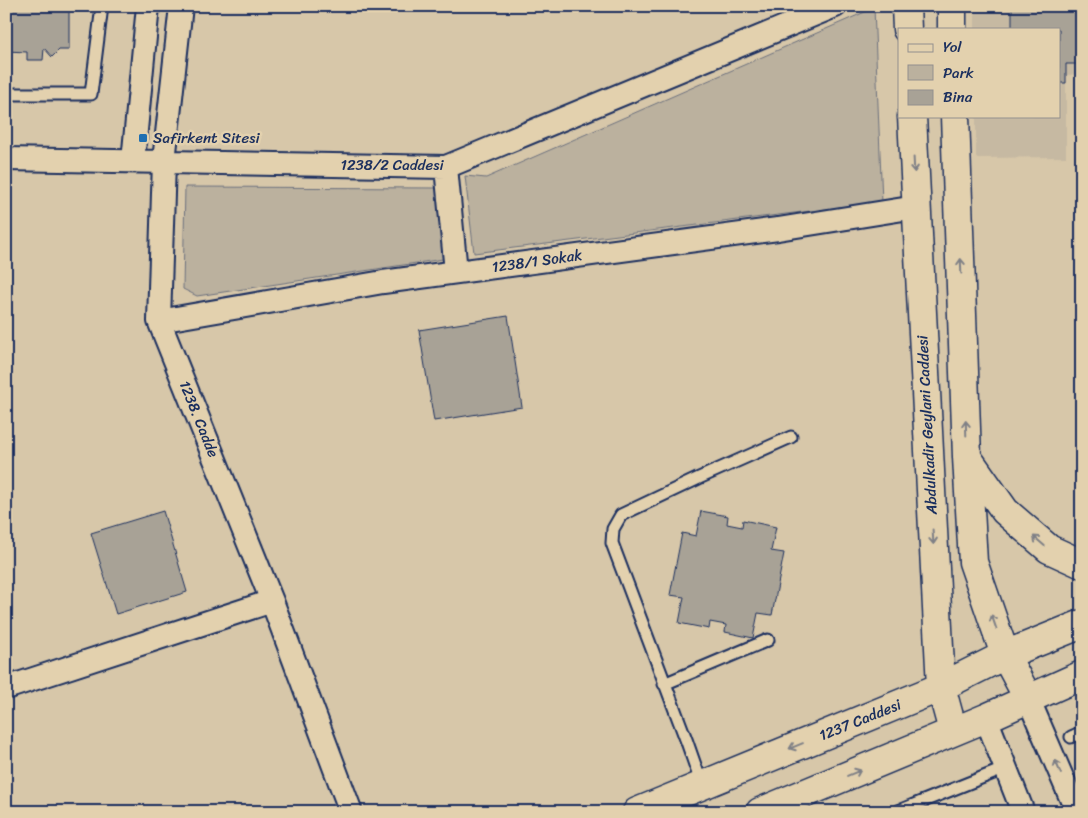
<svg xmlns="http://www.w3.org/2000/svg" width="1088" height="818" viewBox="0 0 1088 818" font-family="Sriracha,sans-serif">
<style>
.built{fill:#c6b9a2}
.green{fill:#bbb19e;stroke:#6b707e}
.building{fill:#a8a296;stroke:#1b2f5e}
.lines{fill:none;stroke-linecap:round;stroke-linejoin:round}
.service-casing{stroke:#1b2f5e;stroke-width:15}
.minor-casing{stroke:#1b2f5e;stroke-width:26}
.tertiary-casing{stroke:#1b2f5e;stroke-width:31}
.service{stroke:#e3d1ae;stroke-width:11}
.minor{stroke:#e3d1ae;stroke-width:22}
.tertiary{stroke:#e3d1ae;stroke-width:28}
.oneway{stroke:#7f8086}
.poi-dot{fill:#1f6fb2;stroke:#e3d1ae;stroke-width:2}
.labels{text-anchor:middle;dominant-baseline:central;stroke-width:5;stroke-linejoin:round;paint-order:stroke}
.poi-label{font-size:15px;fill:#1b2f5e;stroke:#e3d1ae;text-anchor:start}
.street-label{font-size:15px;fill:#1b2f5e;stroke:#e3d1ae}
</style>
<rect width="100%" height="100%" fill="#d7c7a9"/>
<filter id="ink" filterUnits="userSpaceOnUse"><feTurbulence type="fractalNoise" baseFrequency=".02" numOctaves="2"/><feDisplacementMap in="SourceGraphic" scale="10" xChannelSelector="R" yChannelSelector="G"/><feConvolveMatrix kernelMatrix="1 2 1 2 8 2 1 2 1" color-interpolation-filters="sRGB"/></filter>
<g filter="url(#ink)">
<path class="built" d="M 975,6 L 1082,6 L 1082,74 L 1066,75 L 1066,157 L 976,158 L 976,116 L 1059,116 L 1059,29 L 975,29 Z"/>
<path class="green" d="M 874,8 L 882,202 L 474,253 L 465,176 L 486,178 Z
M 185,187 L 439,188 L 443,259 L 197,296 L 183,289 Z"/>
<path class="building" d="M 6,6 L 69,6 L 69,50 L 59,50 L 52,57 L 44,48 L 43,60 L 27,60 L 27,52 L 6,51 Z
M 1012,8 L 1082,8 L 1082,64 L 1066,64 L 1066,83 L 1059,83 L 1059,29 L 1012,29 Z
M 508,316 L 522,407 L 434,421 L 419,330 Z
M 163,511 L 187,592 L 116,614 L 91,533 Z
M 701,511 L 728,516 L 727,524 L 742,527 L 743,520 L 776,527 L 771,551 L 784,553 L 772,615 L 758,613 L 753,638 L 725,632 L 726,625 L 710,622 L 709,629 L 679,623 L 684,597 L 670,595 L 682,533 L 696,536 Z"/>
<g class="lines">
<g class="service-casing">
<path id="service" d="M 6,94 L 91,94 L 102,6
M 664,684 L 768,640
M 1071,737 L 1082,732
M 702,785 L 687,742 L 612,543 L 613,529 L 621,515 L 699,478 L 791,437
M 896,812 L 1006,768"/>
</g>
<g class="minor-casing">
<path id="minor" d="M 181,6 L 164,161 L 159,321 L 272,601 L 351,812
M 6,159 L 446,167 L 835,6
M 133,161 L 148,6
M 446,167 L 456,272
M 159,321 L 383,282 L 778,229 L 916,207
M 6,688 L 272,601
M 1028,698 L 1077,812
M 986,718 L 1023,812"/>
</g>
<g class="tertiary-casing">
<path id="tertiary" d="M 906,6 L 907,29
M 952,6 L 952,29
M 912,116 L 941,687 L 953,731
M 955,116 L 967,457 L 973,562 L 1005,655 L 1028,698
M 967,457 L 1005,511 L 1049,549 L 1082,564
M 637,812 L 941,687 L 1005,655 L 1082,624
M 760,812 L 986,718 L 1082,675"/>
</g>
<use href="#service" class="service"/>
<use href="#minor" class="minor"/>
<use href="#tertiary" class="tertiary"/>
</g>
<defs><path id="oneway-shaft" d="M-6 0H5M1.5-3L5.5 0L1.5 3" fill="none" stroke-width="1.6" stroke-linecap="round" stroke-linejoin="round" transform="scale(1.25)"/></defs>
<g class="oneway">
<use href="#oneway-shaft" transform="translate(914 165) rotate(87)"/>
<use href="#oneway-shaft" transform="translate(961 266) rotate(-92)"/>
<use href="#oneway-shaft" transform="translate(966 428) rotate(-92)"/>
<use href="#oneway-shaft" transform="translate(933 537) rotate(87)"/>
<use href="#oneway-shaft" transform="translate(1039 541) rotate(-139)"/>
<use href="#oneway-shaft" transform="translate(994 622) rotate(-109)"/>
<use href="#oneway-shaft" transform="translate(796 746) rotate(158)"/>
<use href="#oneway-shaft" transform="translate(1058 767) rotate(-113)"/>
<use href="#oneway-shaft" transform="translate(854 773) rotate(-23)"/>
</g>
</g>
<rect class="poi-dot" x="138" y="133" width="10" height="10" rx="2.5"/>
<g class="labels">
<g class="poi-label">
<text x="153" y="138">Safirkent Sitesi</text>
</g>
<g class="street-label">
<text x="392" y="165">1238/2 Caddesi</text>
<text transform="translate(537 261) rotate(-8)">1238/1 Sokak</text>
<text transform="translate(199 419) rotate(68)">1238. Cadde</text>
<text transform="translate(927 425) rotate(-93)">Abdulkadir Geylani Caddesi</text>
<text transform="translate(860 720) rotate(-22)">1237 Caddesi</text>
</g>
</g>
<rect width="1088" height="818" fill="none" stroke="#e3d1ae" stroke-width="25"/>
<rect x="12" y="12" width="1063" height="793" fill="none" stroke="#1b2f5e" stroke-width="2" filter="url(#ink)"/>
<rect x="898" y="28" width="162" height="90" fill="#e3d1ae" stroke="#93908e"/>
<rect x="908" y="44" width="25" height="8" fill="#e3d1ae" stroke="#93908e"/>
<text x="943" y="52" font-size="15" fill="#1b2f5e">Yol</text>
<rect x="908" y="65" width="25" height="15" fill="#bbb19e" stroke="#93908e"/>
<text x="943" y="78" font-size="15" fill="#1b2f5e">Park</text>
<rect x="908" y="90" width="25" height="15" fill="#a8a296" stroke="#93908e"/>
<text x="943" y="102" font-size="15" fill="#1b2f5e">Bina</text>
</svg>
